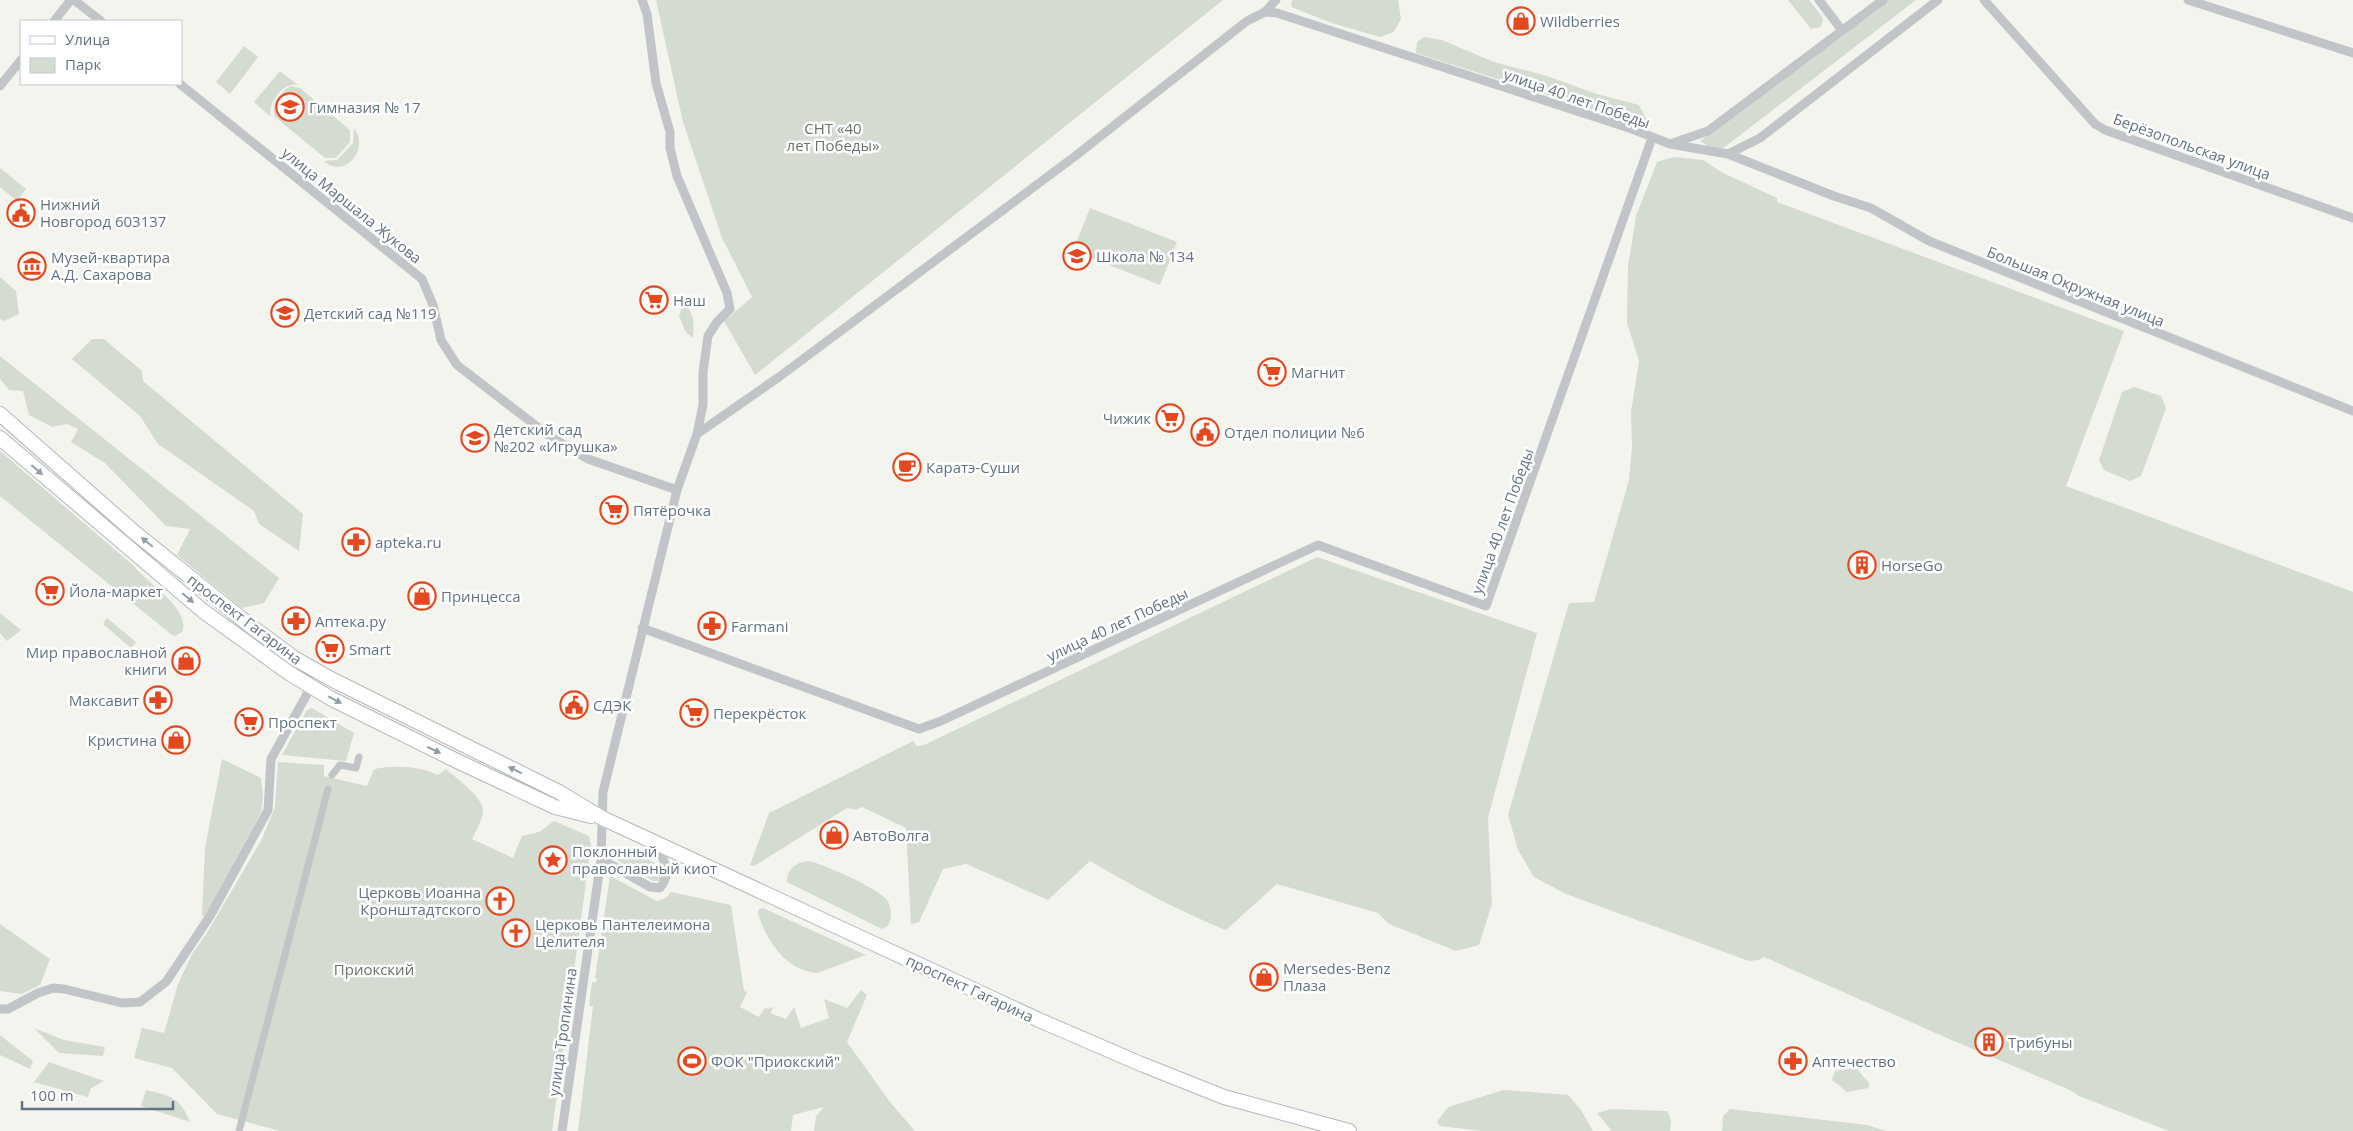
<svg xmlns="http://www.w3.org/2000/svg" width="2353" height="1131" viewBox="0 0 2353 1131" font-family="'Open Sans',sans-serif">
<style>
.green{fill:#d4dbd0}
.lines{fill:none;stroke-linecap:round;stroke-linejoin:round}
.primary-casing{stroke:#b4b8bc;stroke-width:16}
.pedestrian{stroke:#c1c5c8;stroke-width:7}
.minor{stroke:#c1c5c8;stroke-width:9}
.primary{stroke:#fff;stroke-width:14}
.oneway{fill:#919ea7}
.labels{text-anchor:middle;dominant-baseline:central;stroke-width:5;stroke-linejoin:round;paint-order:stroke}
.poi-label{font-size:15px;fill:#627481;stroke:#fff;text-anchor:start}
.street-label{font-size:15px;fill:#627481;stroke:#fff}
.park-label{font-size:15px;fill:#667861;stroke:#fff}
</style>
<rect width="100%" height="100%" fill="#f4f4ef"/>
<path class="green" d="M 656,0 L 1223,0 L 755,375 L 724,321 L 752,297 L 722,238 L 683,122 Z
M 1292,0 L 1398,0 L 1401,19 L 1394,32 L 1380,37 L 1332,23 L 1291,7 Z
M 1788,0 L 1809,0 L 1823,18 L 1821,27 L 1811,29 Z
M 1882,0 L 1916,0 L 1722,149 L 1708,146 L 1700,141 L 1841,35 Z
M 1424,37 L 1442,40 L 1494,62 L 1547,76 L 1597,94 L 1639,105 L 1647,120 L 1636,122 L 1591,109 L 1416,53 L 1417,42 Z
M 244,46 L 258,57 L 230,94 L 216,82 Z
M 280,71 L 298,85 C 284,81 267,103 271,117 L 254,102 Z
M 291,86 L 300,88 L 350,130 L 350,142 L 336,158 L 325,158 L 275,117 C 270,106 281,91 291,86 Z
M 354,128 C 370,149 345,180 324,161 L 337,160 L 353,143 Z
M 1674,157 L 1703,160 L 1723,173 L 1777,198 L 1777,202 L 2124,331 L 2066,486 L 2353,592 L 2353,1131 L 2169,1131 L 2079,1096 L 2070,1090 L 1947,1038 L 1764,957 L 1759,960 L 1749,961 L 1566,894 L 1534,877 L 1518,850 L 1508,815 L 1569,603 L 1594,602 L 1629,480 L 1632,447 L 1631,412 L 1639,361 L 1627,323 L 1628,267 L 1636,216 L 1657,162 Z
M 0,168 L 26,189 L 17,201 L 0,187 Z
M 1090,208 L 1177,242 L 1160,285 L 1073,251 Z
M 0,277 L 16,291 L 19,314 L 4,321 L 0,319 Z
M 684,304 C 695,312 694,326 693,338 L 685,331 L 679,315 Z
M 92,339 L 104,339 L 142,371 L 143,381 L 303,514 L 299,551 L 259,524 L 254,511 L 158,444 L 140,416 L 72,359 Z
M 0,356 L 279,578 L 264,603 L 242,608 L 177,555 L 190,529 L 166,526 L 105,463 L 71,442 L 78,429 L 67,424 L 52,427 L 29,415 L 23,391 L 9,390 L 0,379 Z
M 2134,387 L 2161,396 L 2166,408 L 2141,476 L 2130,481 L 2104,470 L 2099,460 L 2122,392 Z
M 0,451 L 134,566 C 146,583 192,609 182,632 L 175,636 L 172,635 L 0,496 Z
M 1317,557 L 1537,633 L 1488,818 L 1492,904 L 1479,945 L 1456,951 L 1389,924 L 1378,913 L 1277,884 L 1226,930 C 1178,911 1135,887 1090,861 L 1048,900 L 966,864 L 943,869 L 919,922 L 911,924 L 906,828 L 862,807 L 856,810 L 847,808 L 754,866 L 750,865 L 769,813 L 913,741 L 917,746 L 924,745 Z
M 0,613 L 21,630 L 7,641 L 0,633 Z
M 107,618 L 136,642 L 131,648 L 103,624 Z
M 312,708 L 354,733 L 346,761 L 282,755 L 307,710 Z
M 222,759 L 261,778 L 263,796 L 261,812 L 205,917 L 202,916 L 205,848 Z
M 278,762 L 324,765 L 324,776 L 367,786 L 374,769 C 396,765 418,766 438,775 L 446,769 C 456,778 486,799 483,813 C 481,822 476,831 472,839 L 513,858 L 522,836 L 539,832 L 554,821 L 589,836 L 591,846 L 552,1131 L 280,1131 L 217,1114 L 172,1068 L 134,1058 L 142,1028 L 164,1033 L 178,984 L 192,954 L 207,933 L 262,839 L 275,807 Z
M 629,849 L 639,852 L 661,868 L 663,871 L 661,881 L 653,881 L 617,860 L 619,854 Z
M 809,861 C 823,864 880,889 887,900 C 892,908 892,918 888,926 L 882,929 L 787,882 C 787,868 797,862 809,861 Z
M 610,876 L 657,901 L 666,898 L 671,892 L 731,905 L 744,991 L 747,992 L 740,1007 L 759,1017 L 765,1008 L 769,1009 L 770,1007 L 773,1008 L 770,1013 L 786,1019 L 794,1007 L 801,1028 L 829,1018 L 824,999 L 847,1008 L 861,990 L 867,995 L 847,1042 L 890,1102 L 915,1131 L 814,1131 L 816,1116 L 824,1107 L 793,1115 L 791,1131 L 578,1131 L 593,1006 L 589,1006 L 592,982 L 596,982 L 597,978 L 595,978 Z
M 763,908 L 866,955 L 817,973 C 786,971 767,941 758,914 L 759,909 Z
M 0,924 L 50,959 L 40,985 L 22,994 L 0,991 Z
M 34,1028 L 64,1040 L 105,1047 L 103,1056 L 59,1053 Z
M 0,1035 L 33,1061 L 30,1069 L 0,1055 Z
M 49,1062 L 104,1081 L 91,1088 L 88,1097 L 34,1082 Z
M 1856,1068 L 1870,1084 L 1868,1088 L 1847,1092 L 1832,1080 L 1835,1071 Z
M 146,1090 C 171,1096 180,1097 190,1122 L 141,1106 Z
M 1504,1090 L 1568,1095 L 1581,1110 L 1593,1131 L 1481,1131 L 1440,1126 L 1437,1122 L 1448,1107 Z
M 1611,1109 L 1667,1111 L 1671,1120 L 1670,1131 L 1612,1131 L 1597,1113 Z
M 1730,1109 L 1867,1125 L 1886,1131 L 1722,1131 L 1723,1116 Z"/>
<g class="lines">
<g class="primary-casing">
<path id="primary" d="M 0,414 L 134,532 L 252,627 L 294,658 L 331,679 L 559,792 L 602,818 L 1039,1020 L 1141,1064 L 1224,1097 L 1349,1131
M 0,438 L 203,611 L 289,673 L 330,698 L 457,761 L 555,807 L 591,816"/>
</g>
<path class="pedestrian" d="M 332,775 L 340,765 L 356,768 L 359,757
M 239,1131 L 328,789"/>
<path class="minor" d="M 74,0 L 101,21
M 642,0 L 647,14 L 656,83 L 670,132 L 670,148 L 677,176 L 727,293 L 730,309 L 717,322 L 708,336 L 703,372 L 703,405 L 697,434
M 1819,0 L 1841,29
M 1984,0 L 2095,124 L 2105,130 L 2353,218
M 2188,0 L 2353,53
M 1265,12 L 1277,13 L 1632,129 L 1670,144 L 1728,154 L 1834,196 L 1871,208 L 1929,241 L 2353,411
M 54,21 L 71,0
M 180,84 L 422,279 L 433,305 L 441,340 L 457,365 L 548,435 L 588,459 L 677,490
M 0,86 L 21,60
M 1670,144 L 1708,131 L 1883,0
M 1728,154 L 1760,138 L 1938,0
M 642,628 L 919,729 L 941,721 L 1318,545 L 1486,606 L 1652,138
M 601,859 L 650,887 L 660,888 C 673,872 663,859 656,843
M 0,1009 L 8,1009 L 38,993 L 53,988 L 64,989 L 122,1003 L 140,1002 L 166,982 L 210,916 L 268,810 L 271,759 L 311,687
M 562,1131 L 601,859 L 603,792 L 677,490 L 697,434 L 779,377 L 1074,157 L 1247,21 L 1265,12 L 1276,0"/>
<use href="#primary" class="primary"/>
</g>
<defs><path id="oneway-solid" d="M-6-.8H1V-3.2L6.5 0L1 3.2V.8H-6Z" transform="scale(1.25)"/></defs>
<g class="oneway">
<use href="#oneway-solid" transform="translate(37 470) rotate(41)"/>
<use href="#oneway-solid" transform="translate(147 542) rotate(-140)"/>
<use href="#oneway-solid" transform="translate(188 598) rotate(40)"/>
<use href="#oneway-solid" transform="translate(335 700) rotate(28)"/>
<use href="#oneway-solid" transform="translate(434 750) rotate(25)"/>
<use href="#oneway-solid" transform="translate(515 770) rotate(-154)"/>
</g>
<defs>
<g id="shop-ring" transform="scale(1.4375)"><circle r="9.5" fill="#fff" stroke="#e4481f" stroke-width="1.5"/><path d="M-5-2.5h2.3a2.7 3.5 0 0 1 5.4 0H5L5.5 6h-11ZM-1.5-2.5h3a1.5 2.3 0 0 0-3 0Z" fill="#e4481f"/></g>
<g id="school-ring" transform="scale(1.4375)"><circle r="9.5" fill="#fff" stroke="#e4481f" stroke-width="1.5"/><path d="M0-5L7-2L0 1L-7-2ZM-4 1L0 2.5L4 1V4Q0 6-4 4Z" fill="#e4481f"/></g>
<g id="civic-ring" transform="scale(1.4375)"><circle r="9.5" fill="#fff" stroke="#e4481f" stroke-width="1.5"/><path d="M-.6-6.5H3V-4.5H.6V-3L4-1V1h2V6H-6V1h2V-1L-.6-3ZM-1.2 2.5V6h2.4V2.5Z" fill="#e4481f"/></g>
<g id="museum-ring" transform="scale(1.4375)"><circle r="9.5" fill="#fff" stroke="#e4481f" stroke-width="1.5"/><path d="M0-6L6-3V-2H-6V-3ZM-5-1h2V3h-2ZM-1-1h2V3h-2ZM3-1h2V3H3ZM-6 4H6V6H-6Z" fill="#e4481f"/></g>
<g id="supermarket-ring" transform="scale(1.4375)"><circle r="9.5" fill="#fff" stroke="#e4481f" stroke-width="1.5"/><path d="M-6-5.5h2.5l.6 2H6L4.5 2H-2.5L-4.4-4H-6ZM-1.5 3.2a1.3 1.3 0 1 0 .1 0ZM3 3.2a1.3 1.3 0 1 0 .1 0Z" fill="#e4481f"/></g>
<g id="cafe-ring" transform="scale(1.4375)"><circle r="9.5" fill="#fff" stroke="#e4481f" stroke-width="1.5"/><path d="M-5.5-4.5H6V0H3Q3 3.5 0 3.5H-2.5Q-5.5 3.5-5.5 0ZM3-3.2v2h1.7v-2ZM-6 4.5H4V6H-6Z" fill="#e4481f"/></g>
<g id="pharmacy-ring" transform="scale(1.4375)"><circle r="9.5" fill="#fff" stroke="#e4481f" stroke-width="1.5"/><path d="M-2-6h4v4h4v4h-4v4h-4v-4h-4v-4h4Z" fill="#e4481f"/></g>
<g id="building-ring" transform="scale(1.4375)"><circle r="9.5" fill="#fff" stroke="#e4481f" stroke-width="1.5"/><path d="M-4-6H4V6H1V3H-1V6H-4ZM-2.5-4.3h1.7v1.8h-1.7ZM.8-4.3h1.7v1.8H.8ZM-2.5-1h1.7V.8h-1.7ZM.8-1h1.7V.8H.8Z" fill="#e4481f"/></g>
<g id="sight-ring" transform="scale(1.4375)"><circle r="9.5" fill="#fff" stroke="#e4481f" stroke-width="1.5"/><path d="M0-6L1.8-2.2L6-1.7L2.9 1.2L3.7 5.4L0 3.3L-3.7 5.4L-2.9 1.2L-6-1.7L-1.8-2.2Z" fill="#e4481f"/></g>
<g id="church-ring" transform="scale(1.4375)"><circle r="9.5" fill="#fff" stroke="#e4481f" stroke-width="1.5"/><path d="M-1.2-6h2.4v3.5h3.3v2.4h-3.3V6h-2.4V-.1h-3.3v-2.4h3.3Z" fill="#e4481f"/></g>
<g id="stadium-ring" transform="scale(1.4375)"><circle r="9.5" fill="#fff" stroke="#e4481f" stroke-width="1.5"/><path d="M0-5a6.5 5 0 1 0 0 10a6.5 5 0 1 0 0-10ZM-3.5-1.8h7v3.6h-7Z" fill="#e4481f"/></g>
</defs>
<g fill-rule="evenodd">
<use href="#shop-ring" x="1521" y="21"/>
<use href="#school-ring" x="290" y="107"/>
<use href="#civic-ring" x="21" y="213"/>
<use href="#school-ring" x="1077" y="256"/>
<use href="#museum-ring" x="32" y="266"/>
<use href="#supermarket-ring" x="654" y="300"/>
<use href="#school-ring" x="285" y="313"/>
<use href="#supermarket-ring" x="1272" y="372"/>
<use href="#supermarket-ring" x="1170" y="418"/>
<use href="#civic-ring" x="1205" y="432"/>
<use href="#school-ring" x="475" y="438"/>
<use href="#cafe-ring" x="907" y="467"/>
<use href="#supermarket-ring" x="614" y="510"/>
<use href="#pharmacy-ring" x="356" y="542"/>
<use href="#building-ring" x="1862" y="565"/>
<use href="#supermarket-ring" x="50" y="591"/>
<use href="#shop-ring" x="422" y="596"/>
<use href="#pharmacy-ring" x="296" y="621"/>
<use href="#pharmacy-ring" x="712" y="626"/>
<use href="#supermarket-ring" x="330" y="649"/>
<use href="#shop-ring" x="186" y="661"/>
<use href="#pharmacy-ring" x="158" y="700"/>
<use href="#civic-ring" x="574" y="705"/>
<use href="#supermarket-ring" x="694" y="713"/>
<use href="#supermarket-ring" x="249" y="722"/>
<use href="#shop-ring" x="176" y="740"/>
<use href="#shop-ring" x="834" y="835"/>
<use href="#sight-ring" x="553" y="860"/>
<use href="#church-ring" x="500" y="901"/>
<use href="#church-ring" x="516" y="933"/>
<use href="#shop-ring" x="1264" y="977"/>
<use href="#building-ring" x="1989" y="1042"/>
<use href="#stadium-ring" x="692" y="1061"/>
<use href="#pharmacy-ring" x="1793" y="1061"/>
</g>
<g class="labels">
<g class="poi-label">
<text x="1540" y="21">Wildberries</text>
<text x="309" y="107">Гимназия № 17</text>
<text x="40" y="204">Нижний<tspan x="40" dy="17">Новгород 603137</tspan></text>
<text x="1096" y="256">Школа № 134</text>
<text x="51" y="257">Музей-квартира<tspan x="51" dy="17">А.Д. Сахарова</tspan></text>
<text x="673" y="300">Наш</text>
<text x="304" y="313">Детский сад №119</text>
<text x="1291" y="372">Магнит</text>
<text x="1151" y="418" text-anchor="end">Чижик</text>
<text x="494" y="429">Детский сад<tspan x="494" dy="17">№202 «Игрушка»</tspan></text>
<text x="1224" y="432">Отдел полиции №6</text>
<text x="926" y="467">Каратэ-Суши</text>
<text x="633" y="510">Пятёрочка</text>
<text x="375" y="542">apteka.ru</text>
<text x="1881" y="565">HorseGo</text>
<text x="69" y="591">Йола-маркет</text>
<text x="441" y="596">Принцесса</text>
<text x="315" y="621">Аптека.ру</text>
<text x="731" y="626">Farmani</text>
<text x="349" y="649">Smart</text>
<text x="167" y="652" text-anchor="end">Мир православной<tspan x="167" dy="17">книги</tspan></text>
<text x="139" y="700" text-anchor="end">Максавит</text>
<text x="593" y="705">СДЭК</text>
<text x="713" y="713">Перекрёсток</text>
<text x="268" y="722">Проспект</text>
<text x="157" y="740" text-anchor="end">Кристина</text>
<text x="853" y="835">АвтоВолга</text>
<text x="572" y="851">Поклонный<tspan x="572" dy="17">православный киот</tspan></text>
<text x="481" y="892" text-anchor="end">Церковь Иоанна<tspan x="481" dy="17">Кронштадтского</tspan></text>
<text x="535" y="924">Церковь Пантелеимона<tspan x="535" dy="17">Целителя</tspan></text>
<text x="1283" y="968">Mersedes-Benz<tspan x="1283" dy="17">Плаза</tspan></text>
<text x="2008" y="1042">Трибуны</text>
<text x="711" y="1061">ФОК "Приокский"</text>
<text x="1812" y="1061">Аптечество</text>
</g>
<g class="street-label">
<text transform="translate(1577 98) rotate(19)">улица 40 лет Победы</text>
<text transform="translate(2192 146) rotate(20)">Берёзопольская улица</text>
<text transform="translate(352 205) rotate(39)">улица Маршала Жукова</text>
<text transform="translate(2076 286) rotate(22)">Большая Окружная улица</text>
<text transform="translate(1502 521) rotate(-70)">улица 40 лет Победы</text>
<text transform="translate(245 619) rotate(37)">проспект Гагарина</text>
<text transform="translate(1117 624) rotate(-25)">улица 40 лет Победы</text>
<text transform="translate(970 988) rotate(25)">проспект Гагарина</text>
<text transform="translate(562 1032) rotate(-82)">улица Тропинина</text>
</g>
<g class="park-label">
<text x="833" y="128">СНТ «40<tspan x="833" dy="17">лет Победы»</tspan></text>
<text x="374" y="969">Приокский</text>
</g>
</g>
<rect x="20" y="20" width="162" height="65" fill="#ffffff" stroke="#c0c7cd"/>
<rect x="30" y="36" width="25" height="8" fill="#ffffff" stroke="#c0c7cd"/>
<text x="65" y="45" font-size="15" fill="#627481">Улица</text>
<rect x="30" y="58" width="25" height="15" fill="#d4dbd0" stroke="#c0c7cd"/>
<text x="65" y="70" font-size="15" fill="#627481">Парк</text>
<path d="M22 1101v8h151v-8" fill="none" stroke="#627481" stroke-width="2.5"/>
<text x="30" y="1101" font-size="15" fill="#627481" stroke="#ffffff" stroke-width="4" paint-order="stroke">100 m</text>
</svg>
